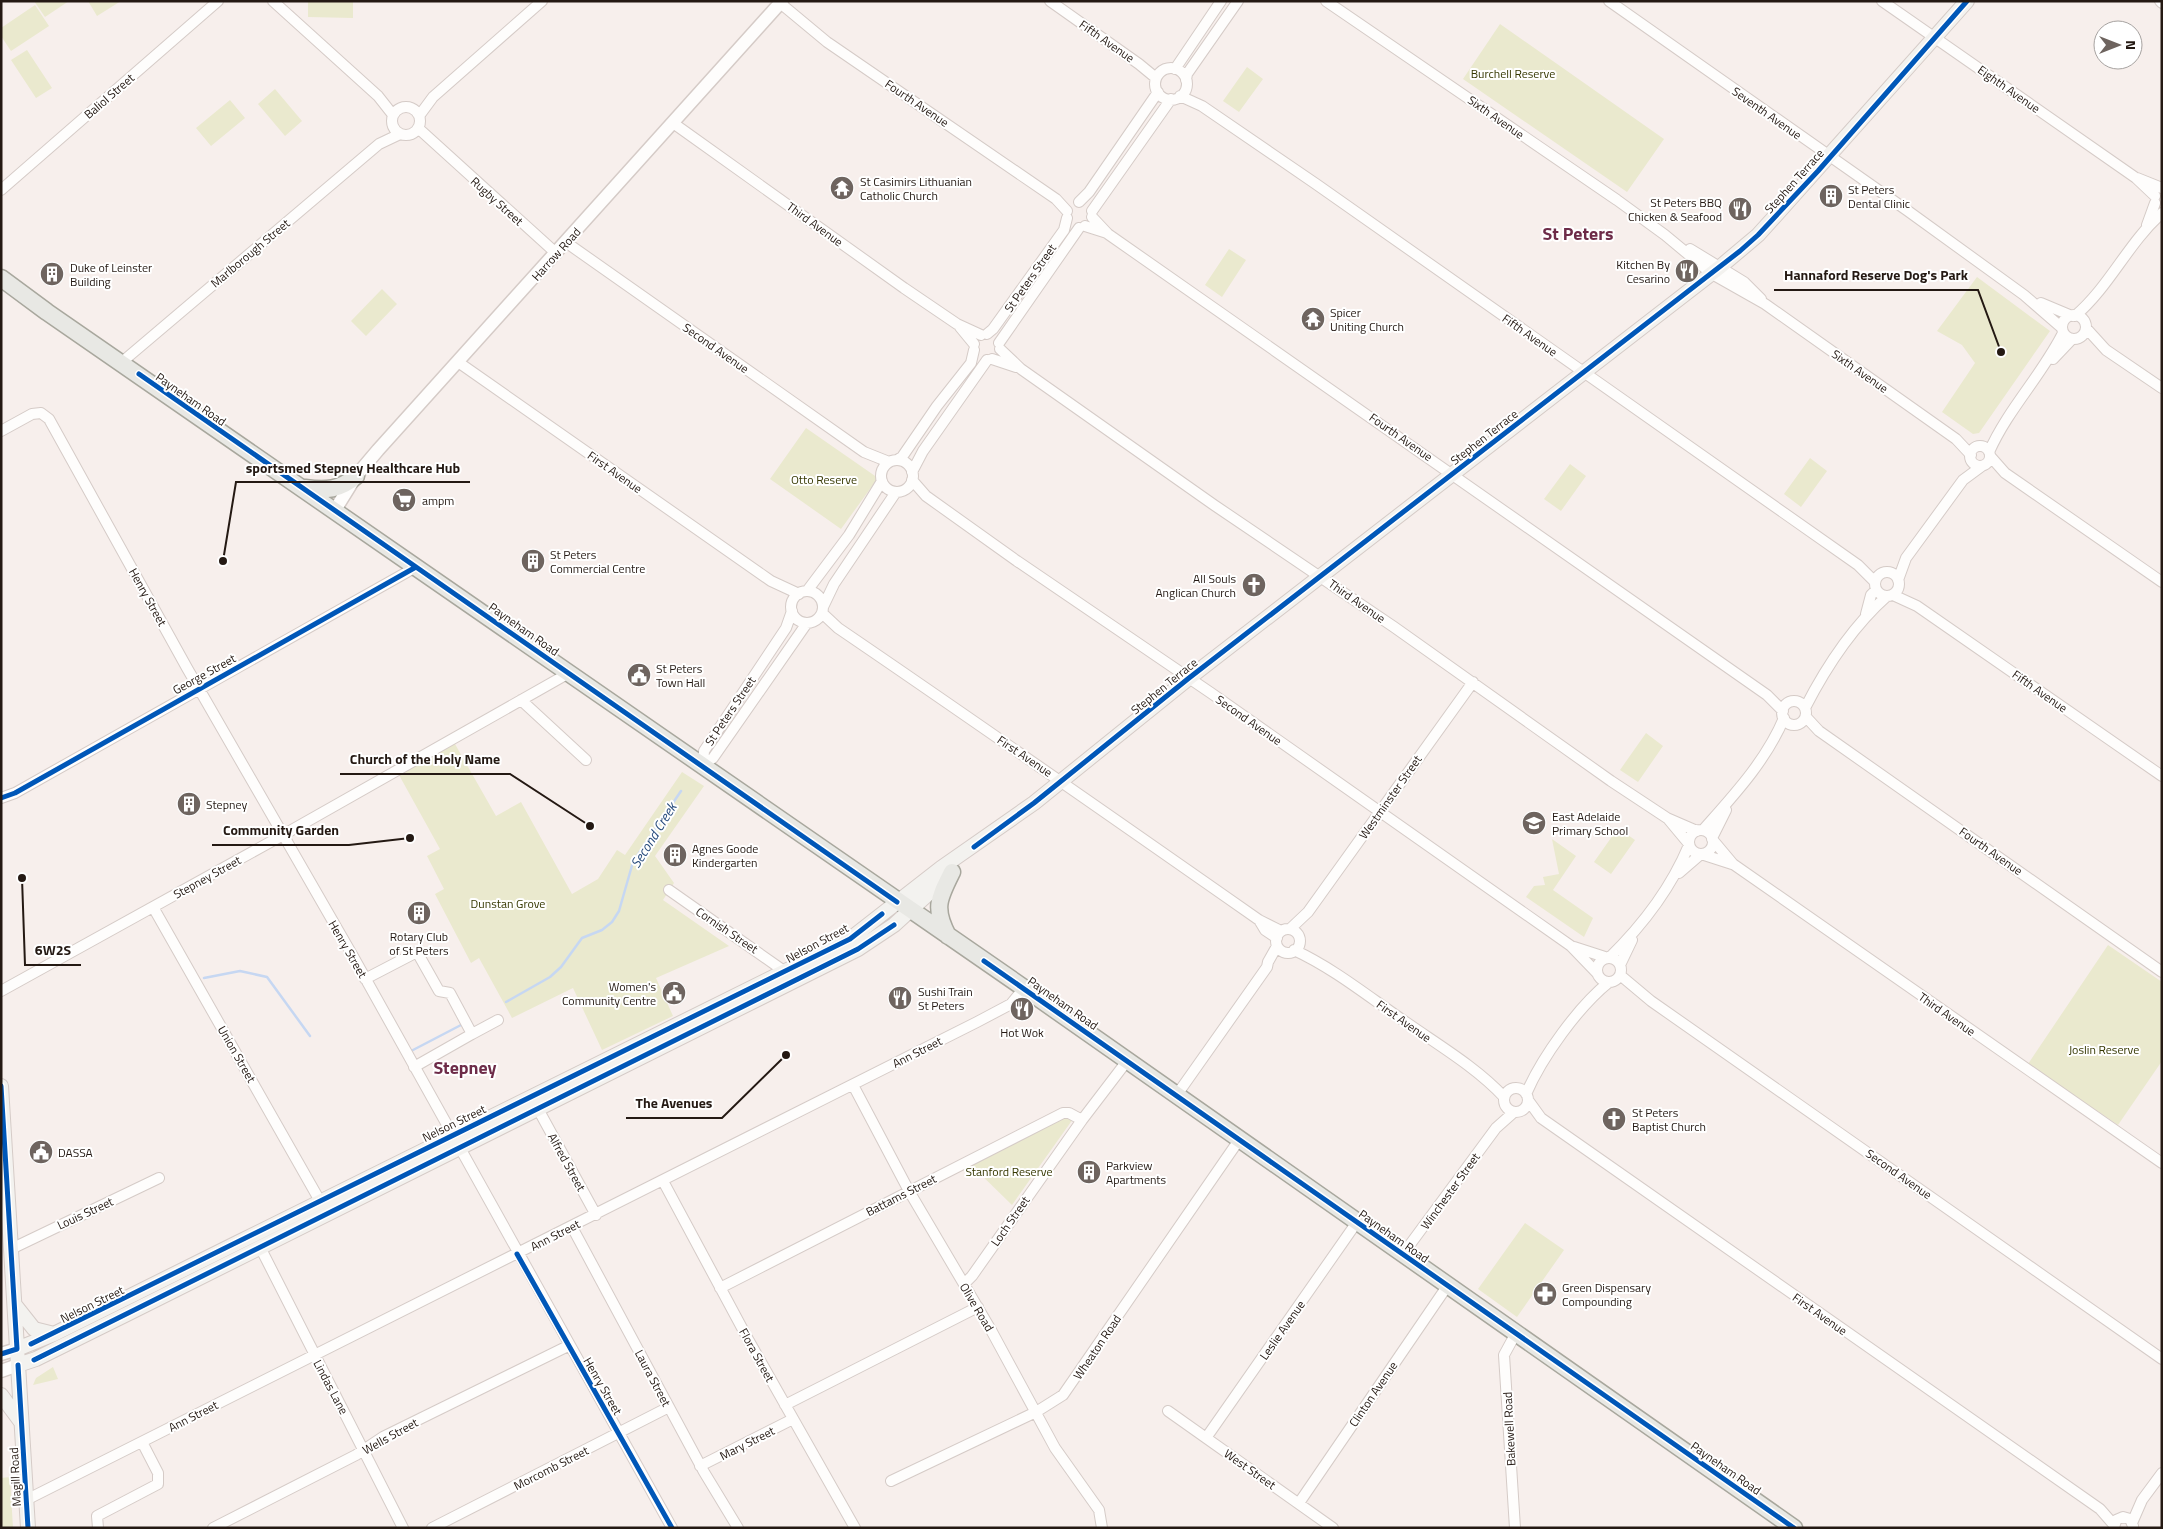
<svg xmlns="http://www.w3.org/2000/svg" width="2163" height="1529" viewBox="0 0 2163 1529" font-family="'Titillium Web',sans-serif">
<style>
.green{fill:#eae9ce}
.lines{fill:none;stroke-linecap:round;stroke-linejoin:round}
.stream{stroke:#c6d7f2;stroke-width:2.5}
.minor-casing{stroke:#d5cbc7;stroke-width:12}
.tertiary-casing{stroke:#d5cbc7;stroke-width:15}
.secondary-casing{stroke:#d5cbc7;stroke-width:16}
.primary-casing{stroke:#a8a79d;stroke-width:19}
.minor{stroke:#fefdfc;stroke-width:10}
.tertiary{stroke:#fefdfc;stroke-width:12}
.secondary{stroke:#f3f2ef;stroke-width:14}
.primary{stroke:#e8e8e4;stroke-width:16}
.cycleway-casing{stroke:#fff;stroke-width:8}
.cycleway{stroke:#0057b8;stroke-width:5}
.labels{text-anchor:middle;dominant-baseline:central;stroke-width:4;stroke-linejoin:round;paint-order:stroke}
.street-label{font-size:12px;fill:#241913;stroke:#fff}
.park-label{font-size:12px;fill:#353700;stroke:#fff}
.poi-label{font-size:12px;fill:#241913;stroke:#fff;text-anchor:start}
.water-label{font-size:14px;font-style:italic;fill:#284c7d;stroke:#fff}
.district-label{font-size:18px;font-weight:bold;fill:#6d2b48;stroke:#fff}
.leader{fill:none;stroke:#241913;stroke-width:2}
.callout-dot{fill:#241913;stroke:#fff;stroke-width:2}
.callout-label{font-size:14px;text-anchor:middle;font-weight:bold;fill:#241913;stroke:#fff;stroke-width:4;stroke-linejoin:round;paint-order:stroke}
</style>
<rect width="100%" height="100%" fill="#f7efec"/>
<path class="green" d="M 34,1 L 69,1 L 45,17 Z
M 88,1 L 121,1 L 97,16 Z
M 308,1 L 353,1 L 353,18 L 308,17 Z
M 35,5 L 49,26 L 11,51 L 1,36 L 1,28 Z
M 1500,24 L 1664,139 L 1627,192 L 1463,79 Z
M 27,50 L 52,88 L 36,98 L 11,60 Z
M 1247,67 L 1263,79 L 1239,112 L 1223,101 Z
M 275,89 L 302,121 L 285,136 L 258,104 Z
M 230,100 L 245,118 L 211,146 L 196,128 Z
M 1229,249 L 1246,260 L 1222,297 L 1205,285 Z
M 1977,277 L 2050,331 L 1979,433 L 1973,434 L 1942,412 L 1975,363 L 1962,345 L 1937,331 Z
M 382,289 L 397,304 L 366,336 L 351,321 Z
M 806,428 L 878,478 L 841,529 L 770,479 Z
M 1810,458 L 1827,471 L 1801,507 L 1784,494 Z
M 1570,464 L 1586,476 L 1561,511 L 1544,499 Z
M 1646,733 L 1663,746 L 1638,782 L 1620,770 Z
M 455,744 L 496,816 L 521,802 L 572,894 L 598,879 L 617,850 L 625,855 L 682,772 L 704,786 L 655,856 L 674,883 L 663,900 L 729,946 L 656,978 L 673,1016 L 602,1050 L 573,988 L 512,1018 L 479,958 L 471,963 L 435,894 L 444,889 L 427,856 L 440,849 L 399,775 Z
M 1618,828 L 1635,840 L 1611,874 L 1594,862 Z
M 1552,839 L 1576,856 L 1553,890 L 1593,918 L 1584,937 L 1526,897 L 1534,886 L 1545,885 L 1543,877 L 1559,874 Z
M 2108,945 L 2162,982 L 2162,1061 L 2118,1125 L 2028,1064 Z
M 1063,1117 L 1073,1119 L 1012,1205 L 971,1165 Z
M 1525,1223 L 1564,1250 L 1517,1317 L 1478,1289 Z
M 53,1367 L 58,1379 L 33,1385 L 36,1378 Z
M 10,1477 L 13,1528 L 1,1528 L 1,1478 Z"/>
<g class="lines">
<path class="stream" d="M 204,978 L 240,971 L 267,977 L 310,1036
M 506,1002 L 550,977 L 561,967 L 582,938 L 602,930 L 612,922 L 619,911 L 633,862 L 681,791
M 413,1050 L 461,1025"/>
<g class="minor-casing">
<path id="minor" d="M 273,1 L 378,96 L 393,115
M 1050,1 L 1139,64 L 1156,78
M 1326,1 L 1617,200 L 1665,235 L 1712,274 L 1765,304 L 1956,439 L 1971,455
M 1609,1 L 1908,211 L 2024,295 L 2062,328
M 1882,1 L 2136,178 L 2155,196
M 2160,1 L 2162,3
M 780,3 L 827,42 L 1056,199 L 1067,211
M1155 84a16 16 0 1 1 32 0a16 16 0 1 1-32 0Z
M 1175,69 L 1221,1
M 1186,80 L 1187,74 L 1238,1
M 1180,96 L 1202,106 L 1316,184 L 1858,565 L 1875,582
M392 121a14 14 0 1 1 28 0a14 14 0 1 1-28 0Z
M 419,116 L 433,97 L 542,1
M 673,123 L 904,288 L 957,324 L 981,335
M 418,128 L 557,254
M 2137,178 L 2162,188
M 1,190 L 218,1
M 1079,202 L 1089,192 L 1158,92
M 1092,211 L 1171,99
M 1092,217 L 1108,234 L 1767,695 L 1783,711
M 2147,225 L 2155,203
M 1085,226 L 1107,233
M 567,243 L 864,452 L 889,462
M 1690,249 L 1744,282 L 1761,299
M 2041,303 L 2072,316
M2062 327a12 12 0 1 1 24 0a12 12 0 1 1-24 0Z
M 2075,316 C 2110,286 2128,243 2162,213
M 960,327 L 974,344
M 2086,328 L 2106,350 L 2162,388
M 987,334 L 993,329 L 1064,230 L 1067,218
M 999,343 L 1079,228
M 1000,349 L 1021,369 L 1214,505 L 1394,627 L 1611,781 L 1667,818 L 1697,831
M 992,359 L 1016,367
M 2053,359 L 2072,339
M 122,362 L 379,144 L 400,134
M 458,362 L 771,581 L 799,594
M 1,431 L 32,414 L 41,413 L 49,419 L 187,668 L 354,958 L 672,1528
M1970 456a10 10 0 1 1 20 0a10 10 0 1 1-20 0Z
M 1989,452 C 2008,409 2042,375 2063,333
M 1990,456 L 2005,473 L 2162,582
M 897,460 L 902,457 L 937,406 L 971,363 L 974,350
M881 476a16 16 0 1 1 32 0a16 16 0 1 1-32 0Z
M 912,472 L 923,451 L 987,360
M 912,480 L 926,496 L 1017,561 L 1211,693 L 1571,946 L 1597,973
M1875 584a12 12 0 1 1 24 0a12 12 0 1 1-24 0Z
M 1898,580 L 1906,558 L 1963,480 L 1982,466
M 807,591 L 849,535 L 882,481
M791 607a16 16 0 1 1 32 0a16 16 0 1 1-32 0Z
M 1893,595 L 1917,606 L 2162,776
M 823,607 L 834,584 L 896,492
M 822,613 L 838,628 C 979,724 1119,822 1259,920 L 1281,931
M 1866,614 L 1871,595 L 1876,590
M 521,700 L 586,760
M1782 713a12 12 0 1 1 24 0a12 12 0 1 1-24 0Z
M 1805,708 C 1826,667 1852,627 1887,596
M 1806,717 L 1819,731 L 2162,972
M 703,765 L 704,751 L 786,628 L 792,611
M 703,765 L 713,758 L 807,623
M 1,798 L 15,793 L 416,567
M 1669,820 L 1689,844
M 1703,830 C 1733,796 1766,761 1784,718
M1689 842a12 12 0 1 1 24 0a12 12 0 1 1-24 0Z
M 1712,838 L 1726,810
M 1712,839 L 1733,864 L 2162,1163
M 1701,854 L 1732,864
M 1679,873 L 1701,854
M 669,890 L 784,971
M 153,907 L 320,1201
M 1259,920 L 1265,930 L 1277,938
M 1290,929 L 1308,912 L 1473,682
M1276 941a12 12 0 1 1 24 0a12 12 0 1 1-24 0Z
M 1574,947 L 1608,958
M 1294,950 C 1335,969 1370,998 1407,1023 C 1440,1046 1477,1068 1504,1097
M 1609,958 C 1643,925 1671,888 1689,845
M1597 970a12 12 0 1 1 24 0a12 12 0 1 1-24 0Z
M 1620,965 L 1632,940
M 1620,975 L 1651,1001 L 2162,1359
M 365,979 L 417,952 L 439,991 L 450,993 L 472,1034 L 498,1020
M 1,991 L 283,835 L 569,673
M 414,1067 L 472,1034
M 853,1085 L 909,1191 L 991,1330 L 1055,1448 L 1099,1510 L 1102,1528
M1504 1100a12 12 0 1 1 24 0a12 12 0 1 1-24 0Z
M 1526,1094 C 1542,1057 1578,1007 1609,982
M 1176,1096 L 1267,967 L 1268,962 L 1277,946
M 1528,1100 L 1541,1118 L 2100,1509 L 2114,1525
M 538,1109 L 596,1215
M 663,1181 L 749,1341 L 855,1528
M 572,1227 L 704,1472 L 738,1528
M 260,1247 L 403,1528
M 11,1249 L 159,1178
M 1403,1254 L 1496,1128 L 1514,1112
M 964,1284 L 972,1276 L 1082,1120 L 1127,1061
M 720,1288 L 1063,1113 L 1069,1113 L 1082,1120
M 785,1405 L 978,1307
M 1168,1411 L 1333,1528
M 1206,1438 L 1357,1222
M 700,1466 L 793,1419
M 891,1481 L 1036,1412 L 1063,1395 L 1239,1140
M 26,1500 L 977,1022 L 1011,1004 L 1024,988
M 1299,1503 L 1448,1285
M 2132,1523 L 2142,1500 L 2162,1473
M 98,1528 L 97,1516 L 158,1484 L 158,1473 L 142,1442
M 213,1528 L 356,1455 L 383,1437 L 568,1346
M 432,1528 L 669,1407
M 1515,1528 L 1504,1355 L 1516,1333
M 2114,1528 L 2116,1520 L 2123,1517 L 2130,1519 L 2133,1526"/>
</g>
<g class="tertiary-casing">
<path id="tertiary" d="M 335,510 L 356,476 L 378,450 L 782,1
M 1,1354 L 17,1349
M 1,1371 L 18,1365"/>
</g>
<g class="secondary-casing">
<path id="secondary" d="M 1,1086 L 28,1528
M 15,1305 L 34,1329 L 54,1334
M 17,1349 L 54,1334 L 237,1243 L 850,939 L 941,868 L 1034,803 L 1189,678 L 1720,267 L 1758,235 L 1777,214 L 1967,1
M 18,1365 L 36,1359 L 127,1314 L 858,949 L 894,925 L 950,874
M 1,1395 L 21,1422"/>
</g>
<g class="primary-casing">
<path id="primary" d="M 1,278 L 47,312 L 1024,988 L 1794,1528
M 305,488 C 326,491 340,490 356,476
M 948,936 C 933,908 939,898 952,872"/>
</g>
<use href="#minor" class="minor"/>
<use href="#tertiary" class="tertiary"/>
<use href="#secondary" class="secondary"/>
<use href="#primary" class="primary"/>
<g class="cycleway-casing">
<path id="cycleway" d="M 139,374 L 897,902
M 1,798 L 15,793 L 416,567
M 974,847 L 1034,803 L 1189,678 L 1740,251 L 1758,235 L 1818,171 L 1967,1
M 984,961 L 1794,1528
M 1,1086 L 17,1349 L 1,1354
M 517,1254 L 672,1528
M 31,1344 L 850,939 L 882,914
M 34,1360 L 858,949 L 894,925
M 18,1365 L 28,1528"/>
</g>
<use href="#cycleway" class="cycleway"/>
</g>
<defs>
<g id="temple-disc" transform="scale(1.25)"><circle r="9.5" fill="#6e645f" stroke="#fff"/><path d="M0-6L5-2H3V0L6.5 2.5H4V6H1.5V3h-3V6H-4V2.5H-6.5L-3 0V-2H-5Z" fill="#fff"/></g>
<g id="building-disc" transform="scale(1.25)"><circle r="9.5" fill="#6e645f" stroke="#fff"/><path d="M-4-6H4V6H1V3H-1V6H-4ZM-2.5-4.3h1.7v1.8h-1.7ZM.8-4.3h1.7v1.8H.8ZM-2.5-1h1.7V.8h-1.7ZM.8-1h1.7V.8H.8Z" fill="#fff"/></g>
<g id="restaurant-disc" transform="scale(1.25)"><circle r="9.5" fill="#6e645f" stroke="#fff"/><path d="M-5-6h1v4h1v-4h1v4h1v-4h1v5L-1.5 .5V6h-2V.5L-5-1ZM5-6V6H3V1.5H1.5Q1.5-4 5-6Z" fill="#fff"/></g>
<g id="supermarket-disc" transform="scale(1.25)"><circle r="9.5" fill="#6e645f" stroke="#fff"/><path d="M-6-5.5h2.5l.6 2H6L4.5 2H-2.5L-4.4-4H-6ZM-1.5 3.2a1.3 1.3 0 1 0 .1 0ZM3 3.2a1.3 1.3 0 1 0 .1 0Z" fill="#fff"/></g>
<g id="church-disc" transform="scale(1.25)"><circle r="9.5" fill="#6e645f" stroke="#fff"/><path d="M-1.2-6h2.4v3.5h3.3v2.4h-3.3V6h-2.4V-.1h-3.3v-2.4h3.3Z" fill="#fff"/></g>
<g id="civic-disc" transform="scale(1.25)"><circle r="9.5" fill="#6e645f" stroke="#fff"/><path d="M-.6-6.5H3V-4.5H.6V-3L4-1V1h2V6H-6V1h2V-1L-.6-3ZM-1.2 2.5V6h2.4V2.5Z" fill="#fff"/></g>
<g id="school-disc" transform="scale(1.25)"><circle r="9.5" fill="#6e645f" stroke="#fff"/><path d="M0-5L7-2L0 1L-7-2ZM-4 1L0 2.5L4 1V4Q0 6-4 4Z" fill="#fff"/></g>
<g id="pharmacy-disc" transform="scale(1.25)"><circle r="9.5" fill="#6e645f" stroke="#fff"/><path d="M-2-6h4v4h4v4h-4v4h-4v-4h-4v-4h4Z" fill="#fff"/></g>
</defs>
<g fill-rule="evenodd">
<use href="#temple-disc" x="842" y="188"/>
<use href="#building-disc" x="1831" y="196"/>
<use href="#restaurant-disc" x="1740" y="209"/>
<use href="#restaurant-disc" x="1687" y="271"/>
<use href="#building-disc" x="52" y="274"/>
<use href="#temple-disc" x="1313" y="319"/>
<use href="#supermarket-disc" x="404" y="500"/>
<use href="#building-disc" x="533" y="561"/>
<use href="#church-disc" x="1254" y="585"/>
<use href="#civic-disc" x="639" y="675"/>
<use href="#building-disc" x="189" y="804"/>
<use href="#school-disc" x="1534" y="823"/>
<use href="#building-disc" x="675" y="855"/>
<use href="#building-disc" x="419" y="913"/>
<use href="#civic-disc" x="674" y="993"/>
<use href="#restaurant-disc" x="900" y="998"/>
<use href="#restaurant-disc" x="1022" y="1009"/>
<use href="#church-disc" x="1614" y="1119"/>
<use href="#civic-disc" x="41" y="1152"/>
<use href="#building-disc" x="1089" y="1172"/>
<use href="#pharmacy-disc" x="1545" y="1294"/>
</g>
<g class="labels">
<g class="street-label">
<text transform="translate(1107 41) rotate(35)">Fifth Avenue</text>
<text transform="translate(2009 89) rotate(35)">Eighth Avenue</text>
<text transform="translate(109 96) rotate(-41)">Baliol Street</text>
<text transform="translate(917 103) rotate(34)">Fourth Avenue</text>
<text transform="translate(1767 113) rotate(35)">Seventh Avenue</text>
<text transform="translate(1496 117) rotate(35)">Sixth Avenue</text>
<text transform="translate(1794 181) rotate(-48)">Stephen Terrace</text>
<text transform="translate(497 201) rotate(42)">Rugby Street</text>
<text transform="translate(815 224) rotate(36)">Third Avenue</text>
<text transform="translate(250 253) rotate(-40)">Marlborough Street</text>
<text transform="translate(556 254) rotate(-48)">Harrow Road</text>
<text transform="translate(1030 278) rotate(-55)">St Peters Street</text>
<text transform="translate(1530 335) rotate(35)">Fifth Avenue</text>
<text transform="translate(716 348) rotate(35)">Second Avenue</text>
<text transform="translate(1860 371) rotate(35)">Sixth Avenue</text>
<text transform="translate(191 399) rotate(35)">Payneham Road</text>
<text transform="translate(1401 437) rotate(35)">Fourth Avenue</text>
<text transform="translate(1484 437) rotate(-38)">Stephen Terrace</text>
<text transform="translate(615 472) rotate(35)">First Avenue</text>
<text transform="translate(148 597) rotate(61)">Henry Street</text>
<text transform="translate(1357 601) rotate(35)">Third Avenue</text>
<text transform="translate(524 629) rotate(35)">Payneham Road</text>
<text transform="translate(204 674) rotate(-29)">George Street</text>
<text transform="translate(1164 686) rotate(-39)">Stephen Terrace</text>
<text transform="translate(2040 691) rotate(35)">Fifth Avenue</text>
<text transform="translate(730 711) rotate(-56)">St Peters Street</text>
<text transform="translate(1249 720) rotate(35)">Second Avenue</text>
<text transform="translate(1025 756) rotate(34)">First Avenue</text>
<text transform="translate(1390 797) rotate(-55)">Westminster Street</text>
<text transform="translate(1991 851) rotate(35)">Fourth Avenue</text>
<text transform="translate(207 877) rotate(-29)">Stepney Street</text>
<text transform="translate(727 930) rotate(34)">Cornish Street</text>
<text transform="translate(817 943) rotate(-28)">Nelson Street</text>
<text transform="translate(348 949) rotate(60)">Henry Street</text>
<text transform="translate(1063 1003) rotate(35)">Payneham Road</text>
<text transform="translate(1947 1014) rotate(35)">Third Avenue</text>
<text transform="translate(1404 1021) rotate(35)">First Avenue</text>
<text transform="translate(917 1052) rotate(-27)">Ann Street</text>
<text transform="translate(237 1054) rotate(60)">Union Street</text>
<text transform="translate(454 1123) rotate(-26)">Nelson Street</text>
<text transform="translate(567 1162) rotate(61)">Alfred Street</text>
<text transform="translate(1899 1174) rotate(35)">Second Avenue</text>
<text transform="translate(1450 1191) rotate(-54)">Winchester Street</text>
<text transform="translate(901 1195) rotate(-27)">Battams Street</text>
<text transform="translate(85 1213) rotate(-25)">Louis Street</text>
<text transform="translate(1010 1221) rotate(-55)">Loch Street</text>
<text transform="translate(555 1235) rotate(-27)">Ann Street</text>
<text transform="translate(1394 1236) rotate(35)">Payneham Road</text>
<text transform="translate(92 1304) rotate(-26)">Nelson Street</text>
<text transform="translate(977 1307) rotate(59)">Olive Road</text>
<text transform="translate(1820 1314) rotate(35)">First Avenue</text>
<text transform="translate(1282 1330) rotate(-55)">Leslie Avenue</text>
<text transform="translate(1097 1347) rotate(-56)">Wheaton Road</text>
<text transform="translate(757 1355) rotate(61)">Flora Street</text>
<text transform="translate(653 1378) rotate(62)">Laura Street</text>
<text transform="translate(603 1386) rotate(60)">Henry Street</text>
<text transform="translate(331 1387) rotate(62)">Lindas Lane</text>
<text transform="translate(1373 1394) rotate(-56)">Clinton Avenue</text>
<text transform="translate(193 1416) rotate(-27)">Ann Street</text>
<text transform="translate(1509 1429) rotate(-93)">Bakewell Road</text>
<text transform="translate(390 1436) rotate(-29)">Wells Street</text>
<text transform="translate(747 1443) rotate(-27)">Mary Street</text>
<text transform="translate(551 1468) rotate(-27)">Morcomb Street</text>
<text transform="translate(1726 1468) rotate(35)">Payneham Road</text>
<text transform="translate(1250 1469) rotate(35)">West Street</text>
<text transform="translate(15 1477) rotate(-93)">Magill Road</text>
</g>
<g class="park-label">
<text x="1513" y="73">Burchell Reserve</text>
<text x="824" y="479">Otto Reserve</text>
<text x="508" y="903">Dunstan Grove</text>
<text x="2104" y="1049">Joslin Reserve</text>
<text x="1009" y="1171">Stanford Reserve</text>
</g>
<g class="poi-label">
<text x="860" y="181">St Casimirs Lithuanian<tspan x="860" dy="14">Catholic Church</tspan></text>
<text x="1848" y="189">St Peters<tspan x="1848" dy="14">Dental Clinic</tspan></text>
<text x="1722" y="202" text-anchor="end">St Peters BBQ<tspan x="1722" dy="14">Chicken &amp; Seafood</tspan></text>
<text x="1670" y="264" text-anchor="end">Kitchen By<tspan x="1670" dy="14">Cesarino</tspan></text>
<text x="70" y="267">Duke of Leinster<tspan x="70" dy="14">Building</tspan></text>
<text x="1330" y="312">Spicer<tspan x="1330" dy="14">Uniting Church</tspan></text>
<text x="422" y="500">ampm</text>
<text x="550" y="554">St Peters<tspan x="550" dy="14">Commercial Centre</tspan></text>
<text x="1236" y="578" text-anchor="end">All Souls<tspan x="1236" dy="14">Anglican Church</tspan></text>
<text x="656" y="668">St Peters<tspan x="656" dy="14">Town Hall</tspan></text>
<text x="206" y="804">Stepney</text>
<text x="1552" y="816">East Adelaide<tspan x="1552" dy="14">Primary School</tspan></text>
<text x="692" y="848">Agnes Goode<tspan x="692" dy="14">Kindergarten</tspan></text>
<text x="419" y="936" text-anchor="middle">Rotary Club<tspan x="419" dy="14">of St Peters</tspan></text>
<text x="656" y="986" text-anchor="end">Women's<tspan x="656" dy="14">Community Centre</tspan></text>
<text x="918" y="991">Sushi Train<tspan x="918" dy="14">St Peters</tspan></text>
<text x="1022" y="1032" text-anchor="middle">Hot Wok</text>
<text x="1632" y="1112">St Peters<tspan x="1632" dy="14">Baptist Church</tspan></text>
<text x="58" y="1152">DASSA</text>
<text x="1106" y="1165">Parkview<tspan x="1106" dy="14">Apartments</tspan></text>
<text x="1562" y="1287">Green Dispensary<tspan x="1562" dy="14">Compounding</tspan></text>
</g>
<g class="water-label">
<text transform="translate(653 835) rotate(-58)">Second Creek</text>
</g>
<g class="district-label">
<text x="1578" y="233">St Peters</text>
<text x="465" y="1067">Stepney</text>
</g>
</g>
<path class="leader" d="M2001 352L1978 290H1774M223 561L236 482H470M590 826L510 774H340M410 838L349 845H212M22 878L25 965H81M786 1055L722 1118H626"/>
<g class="callout-dot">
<circle cx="2001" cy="352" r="5"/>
<circle cx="223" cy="561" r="5"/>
<circle cx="590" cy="826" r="5"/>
<circle cx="410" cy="838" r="5"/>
<circle cx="22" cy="878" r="5"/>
<circle cx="786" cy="1055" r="5"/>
</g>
<g class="callout-label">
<text x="1876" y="280">Hannaford Reserve Dog's Park</text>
<text x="353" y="473">sportsmed Stepney Healthcare Hub</text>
<text x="425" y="764">Church of the Holy Name</text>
<text x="281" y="835">Community Garden</text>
<text x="53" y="955">6W2S</text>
<text x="674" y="1108">The Avenues</text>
</g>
<rect width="2163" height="1529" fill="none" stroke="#241913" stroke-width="5"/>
<g transform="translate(2118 45) rotate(90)"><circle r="24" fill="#ffffff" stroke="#a7a3a1"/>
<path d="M0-4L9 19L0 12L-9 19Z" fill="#6e645f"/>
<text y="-8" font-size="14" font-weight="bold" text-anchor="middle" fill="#241913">N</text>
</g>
</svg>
